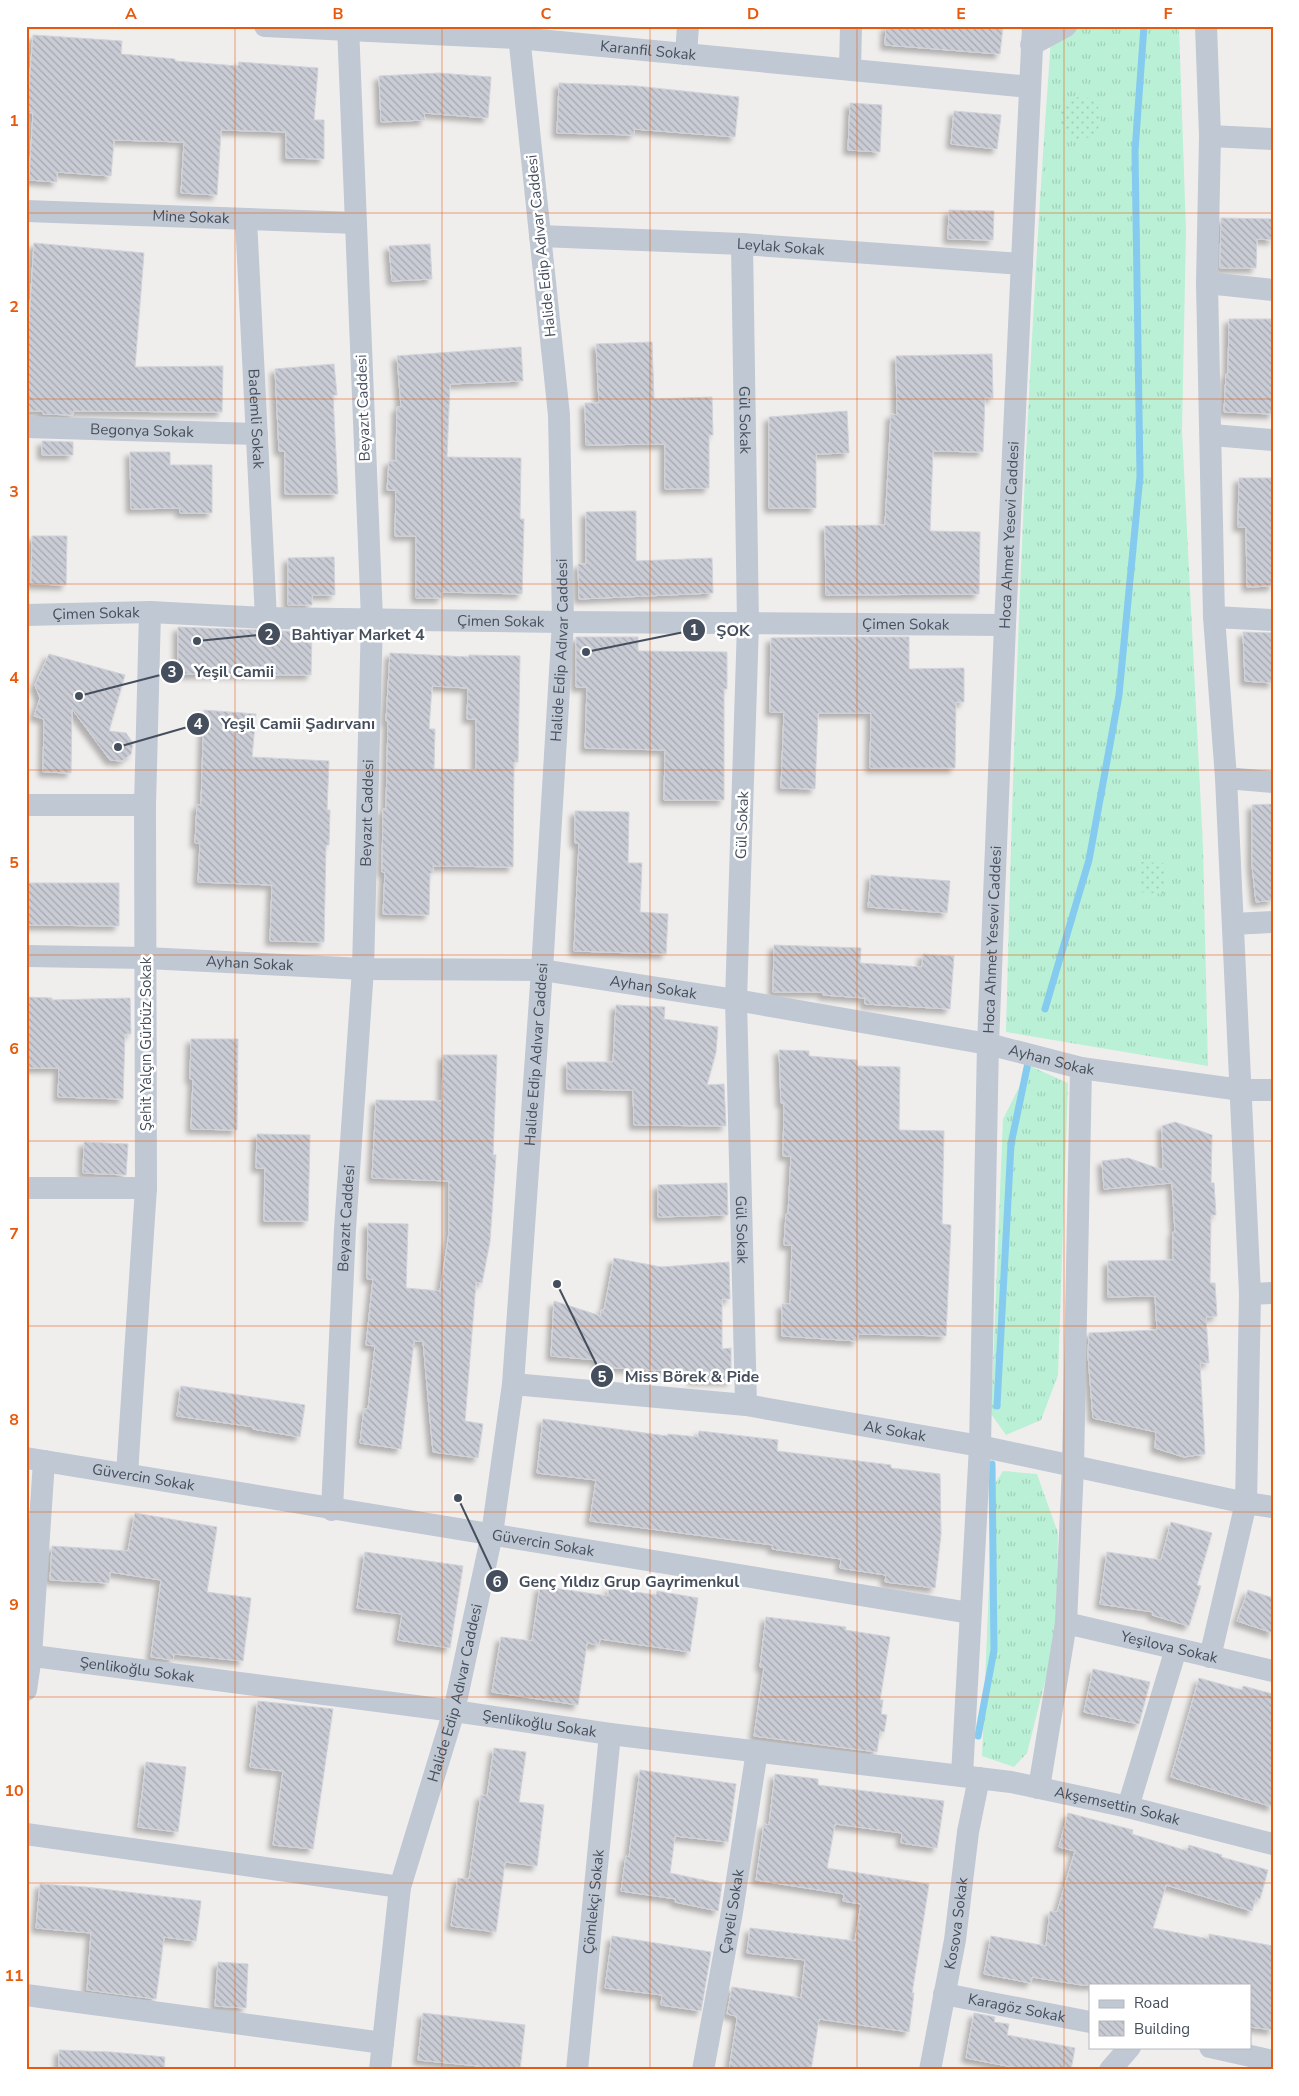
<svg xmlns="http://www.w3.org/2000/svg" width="1299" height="2096" viewBox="0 0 1299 2096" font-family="'Nunito Sans',sans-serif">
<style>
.grass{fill:url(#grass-tufts)}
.park{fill:url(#park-dots)}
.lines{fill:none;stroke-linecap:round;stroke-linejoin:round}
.stream{stroke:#85cbef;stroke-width:7}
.building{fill:url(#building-back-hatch);stroke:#d1d3da;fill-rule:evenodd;filter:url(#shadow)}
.minor{stroke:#c0c8d4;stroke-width:22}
.grid{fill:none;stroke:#e8590c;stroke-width:1;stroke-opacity:0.55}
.labels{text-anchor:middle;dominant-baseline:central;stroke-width:5;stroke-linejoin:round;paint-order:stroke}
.street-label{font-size:15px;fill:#454e5c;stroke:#fff}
.leader{fill:none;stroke:#454e5c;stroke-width:2}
.callout-dot{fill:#454e5c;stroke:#fff;stroke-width:2}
.mark-label{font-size:15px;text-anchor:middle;font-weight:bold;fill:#fff}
.callout-label{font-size:16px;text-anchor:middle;font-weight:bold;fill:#454e5c;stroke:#fff;stroke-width:5;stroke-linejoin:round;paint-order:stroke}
.neatline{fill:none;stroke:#e8590c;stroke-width:2}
.grid-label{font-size:16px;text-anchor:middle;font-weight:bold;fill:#e8590c}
</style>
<defs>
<pattern id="grass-tufts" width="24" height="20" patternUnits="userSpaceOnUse" patternTransform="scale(1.25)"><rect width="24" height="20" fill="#baf0d6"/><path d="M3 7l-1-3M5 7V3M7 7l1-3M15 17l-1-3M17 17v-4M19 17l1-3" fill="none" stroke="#a1cfba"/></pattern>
<pattern id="park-dots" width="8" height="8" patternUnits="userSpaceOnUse" patternTransform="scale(1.25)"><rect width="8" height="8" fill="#baf0d6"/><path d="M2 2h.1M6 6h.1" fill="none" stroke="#a1cfba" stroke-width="1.8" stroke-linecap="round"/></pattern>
<pattern id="building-back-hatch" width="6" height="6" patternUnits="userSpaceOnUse" patternTransform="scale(1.25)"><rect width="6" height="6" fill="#c9ccd4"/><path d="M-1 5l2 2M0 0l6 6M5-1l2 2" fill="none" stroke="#a5a8af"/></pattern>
<filter id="shadow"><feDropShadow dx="-4.5" dy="4.5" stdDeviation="2.5" flood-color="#0004"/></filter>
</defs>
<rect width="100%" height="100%" fill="#f0eeed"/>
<path class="grass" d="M 1052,26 L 1179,26 L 1186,231 L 1182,431 L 1203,847 L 1208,1066 L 1006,1032 C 1014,697 1027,361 1052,26 Z
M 1030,1066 L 1068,1083 L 1058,1375 L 1041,1420 L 1006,1435 L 991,1414 L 1003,1119 Z
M 1003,1471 L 1037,1474 L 1058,1533 L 1056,1638 L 1027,1753 L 1014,1767 L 982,1756 L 993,1487 Z"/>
<path class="park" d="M1059 118a21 21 0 1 1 42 0a21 21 0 1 1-42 0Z
M 1141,862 L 1166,863 L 1164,894 L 1139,892 Z"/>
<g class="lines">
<path class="stream" d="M 1045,1009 L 1089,860 L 1119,695 L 1140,476 L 1135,151 L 1144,26
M 997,1406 L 1011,1144 L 1029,1058
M 978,1736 L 994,1650 L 992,1464"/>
</g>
<path class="building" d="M 886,26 L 1003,26 L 1000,54 L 885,45 Z
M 33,35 L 122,41 L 121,54 L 175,59 L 175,61 L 238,66 L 239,62 L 318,68 L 314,120 L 324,120 L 324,159 L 286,158 L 286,132 L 221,130 L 217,195 L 181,193 L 184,142 L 114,140 L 111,176 L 57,172 L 57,182 L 29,180 L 33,113 L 27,112 Z
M 439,73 L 491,77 L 488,118 L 424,113 L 425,120 L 381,122 L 379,76 Z
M 559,83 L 636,86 L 739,97 L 735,137 L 634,129 L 634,135 L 557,133 Z
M 850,103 L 882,105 L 880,152 L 848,150 Z
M 954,111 L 1001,115 L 997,149 L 951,144 Z
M 949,210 L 994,211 L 993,240 L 948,239 Z
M 1221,218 L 1273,219 L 1273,240 L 1257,239 L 1256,268 L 1220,268 Z
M 34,243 L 144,253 L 135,367 L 223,366 L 222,412 L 73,411 L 73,415 L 43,414 L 43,411 L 26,411 L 26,370 Z
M 430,244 L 432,279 L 392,281 L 389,246 Z
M 1229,319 L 1273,319 L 1273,414 L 1224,412 L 1226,374 L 1228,374 Z
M 652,342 L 654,399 L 712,397 L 713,435 L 709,435 L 709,488 L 665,489 L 665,444 L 586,445 L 585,403 L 599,403 L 596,344 Z
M 521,347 L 523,381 L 450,384 L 447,457 L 521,458 L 520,519 L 524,519 L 522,594 L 442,592 L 442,598 L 416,598 L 416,536 L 395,536 L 396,490 L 387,490 L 389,461 L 396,461 L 397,407 L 401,407 L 397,356 Z
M 992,354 L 993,398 L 985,398 L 983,452 L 933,451 L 930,531 L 980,532 L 979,594 L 826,595 L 825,526 L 885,525 L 891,414 L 897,415 L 896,356 Z
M 334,364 L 337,395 L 333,395 L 338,494 L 285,494 L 285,451 L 279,451 L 275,369 Z
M 847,411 L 849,453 L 816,454 L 816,508 L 769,508 L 769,417 Z
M 42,441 L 73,442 L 73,455 L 42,455 Z
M 130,452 L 170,452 L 170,465 L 212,465 L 212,513 L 180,513 L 180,508 L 131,509 Z
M 1239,478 L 1273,478 L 1273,586 L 1247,587 L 1246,527 L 1238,527 Z
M 636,511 L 636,561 L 712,558 L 713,593 L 579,599 L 578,564 L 586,564 L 586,512 Z
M 32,536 L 67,536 L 66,585 L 31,584 Z
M 334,557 L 335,595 L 312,595 L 312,605 L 288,605 L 288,558 Z
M 178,627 L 312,632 L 311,675 L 178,674 Z
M 1243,632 L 1273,633 L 1273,683 L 1245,681 Z
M 576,637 L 638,637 L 638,651 L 727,652 L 727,689 L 724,689 L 724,800 L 664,800 L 665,750 L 585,748 L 587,687 L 576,687 Z
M 820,637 L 909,637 L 909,669 L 964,668 L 964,702 L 956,702 L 955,768 L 870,768 L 871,713 L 818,713 L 815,789 L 781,788 L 784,712 L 770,712 L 771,638 Z
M 390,653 L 469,657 L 469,655 L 520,656 L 518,762 L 514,762 L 513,867 L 433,866 L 433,873 L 430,873 L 429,915 L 383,914 L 385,872 L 382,872 L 383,809 L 386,809 L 388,721 L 386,721 ZM 432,686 L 468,688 L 467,719 L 476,719 L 476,770 L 434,769 L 435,729 L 429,729 Z
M 49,654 L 125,675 L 109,731 L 126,733 L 133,743 L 131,754 L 122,761 L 110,760 L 72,709 L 71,773 L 43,772 L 44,719 L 34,716 L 40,698 L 35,685 Z
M 204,710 L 256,714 L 252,757 L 329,761 L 327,810 L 330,810 L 329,845 L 326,845 L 324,942 L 270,941 L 272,885 L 198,882 L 200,843 L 195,843 L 197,805 L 201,805 Z
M 1273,804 L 1273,900 L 1256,902 L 1252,865 L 1252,805 Z
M 575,811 L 629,812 L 628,863 L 642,863 L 640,912 L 668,914 L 666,954 L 574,951 L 579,843 L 575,843 Z
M 871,875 L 950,881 L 947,913 L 868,907 Z
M 26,883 L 119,883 L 119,926 L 26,925 Z
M 774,945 L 861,948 L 860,963 L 922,967 L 923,954 L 954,956 L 950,1009 L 865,1004 L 865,998 L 823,995 L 823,992 L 773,992 Z
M 26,997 L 52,998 L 52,1000 L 130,998 L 131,1034 L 125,1034 L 123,1099 L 58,1097 L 59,1068 L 26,1068 Z
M 616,1005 L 665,1007 L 664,1019 L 718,1027 L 716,1052 L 707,1085 L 724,1084 L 726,1126 L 634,1125 L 633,1090 L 567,1089 L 567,1062 L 613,1062 Z
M 191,1039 L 238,1039 L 237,1130 L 191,1129 L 193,1079 L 190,1079 Z
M 779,1050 L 809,1051 L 809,1056 L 857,1060 L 857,1066 L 900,1067 L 899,1130 L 944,1131 L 942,1224 L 951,1225 L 946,1336 L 858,1334 L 857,1341 L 782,1336 L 782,1304 L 790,1304 L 792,1245 L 784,1245 L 786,1214 L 788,1214 L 791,1156 L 783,1156 L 784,1103 L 781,1103 Z
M 443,1055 L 497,1055 L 493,1155 L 496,1155 L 490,1241 L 482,1283 L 476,1282 L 465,1421 L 483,1424 L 478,1458 L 433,1452 L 423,1341 L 414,1341 L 401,1449 L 360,1443 L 364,1409 L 368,1409 L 375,1346 L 366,1345 L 373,1279 L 367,1279 L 368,1223 L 408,1224 L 406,1288 L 440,1291 L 449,1233 L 449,1181 L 372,1178 L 376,1100 L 442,1101 Z
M 1175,1122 L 1212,1135 L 1211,1183 L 1214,1183 L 1216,1215 L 1211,1215 L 1210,1283 L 1215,1283 L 1217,1316 L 1206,1317 L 1209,1363 L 1200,1363 L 1205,1454 L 1184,1457 L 1155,1448 L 1156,1432 L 1093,1418 L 1088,1355 L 1089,1333 L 1157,1330 L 1155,1296 L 1108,1297 L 1108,1261 L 1173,1260 L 1173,1232 L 1175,1232 L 1172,1183 L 1104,1189 L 1102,1161 L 1128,1158 L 1163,1170 L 1162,1126 Z
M 257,1134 L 310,1135 L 308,1221 L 264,1221 L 265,1168 L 256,1168 Z
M 84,1142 L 128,1144 L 126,1175 L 83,1173 Z
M 727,1183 L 728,1215 L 658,1217 L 658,1185 Z
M 614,1258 L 661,1267 L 729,1262 L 730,1299 L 722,1299 L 722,1349 L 731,1348 L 731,1381 L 692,1380 L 692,1372 L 598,1367 L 598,1360 L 551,1356 L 554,1301 L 601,1316 L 601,1310 L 604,1310 Z
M 181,1386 L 305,1405 L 300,1437 L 253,1429 L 254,1427 L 177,1416 Z
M 543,1419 L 667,1436 L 668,1434 L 698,1437 L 699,1431 L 778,1440 L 777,1451 L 891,1465 L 891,1468 L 940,1474 L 941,1534 L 935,1588 L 885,1582 L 886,1575 L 840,1568 L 841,1559 L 772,1549 L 773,1545 L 590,1521 L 596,1480 L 537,1473 Z
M 135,1513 L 217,1527 L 207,1592 L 251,1598 L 243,1661 L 174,1654 L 173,1660 L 151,1657 L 161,1580 L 110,1572 L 109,1583 L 50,1580 L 52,1546 L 128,1551 Z
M 1171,1522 L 1212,1533 L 1197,1585 L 1201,1586 L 1189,1626 L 1152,1615 L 1153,1612 L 1100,1604 L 1107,1552 L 1161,1560 Z
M 365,1552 L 463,1566 L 450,1648 L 398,1640 L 402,1614 L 357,1608 Z
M 540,1586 L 608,1596 L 609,1588 L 656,1595 L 657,1591 L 698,1598 L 690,1652 L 600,1639 L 599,1645 L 587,1643 L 578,1705 L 492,1692 L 501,1637 L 532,1641 Z
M 1248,1590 L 1273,1598 L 1273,1633 L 1237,1621 Z
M 766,1617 L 846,1627 L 845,1630 L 890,1637 L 880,1700 L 883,1700 L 881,1714 L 887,1715 L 884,1732 L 880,1731 L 877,1752 L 754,1736 L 764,1667 L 760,1667 Z
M 1093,1669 L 1150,1682 L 1139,1724 L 1084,1712 Z
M 1199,1678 L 1242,1690 L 1243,1686 L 1273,1694 L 1273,1807 L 1171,1777 Z
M 258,1701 L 333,1709 L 313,1849 L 273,1845 L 283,1771 L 250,1767 Z
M 494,1748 L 526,1752 L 519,1802 L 544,1805 L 537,1866 L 505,1862 L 496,1932 L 451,1926 L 458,1878 L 469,1879 L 481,1795 L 487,1796 Z
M 146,1762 L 186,1767 L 178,1832 L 138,1827 Z
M 640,1770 L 736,1784 L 728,1842 L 675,1836 L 670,1873 L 722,1884 L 718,1911 L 675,1902 L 676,1899 L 621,1891 L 626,1856 L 629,1857 Z
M 775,1774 L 818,1779 L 818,1785 L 944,1801 L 937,1848 L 901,1843 L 902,1833 L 835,1824 L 827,1868 L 929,1884 L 912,1993 L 914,1993 L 909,2032 L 819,2019 L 811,2070 L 729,2070 L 737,2020 L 736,2016 L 727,2014 L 732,1987 L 801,1998 L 805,1960 L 747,1953 L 750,1928 L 855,1941 L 861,1904 L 843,1901 L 844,1894 L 756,1880 L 764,1824 L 769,1825 Z
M 1068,1813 L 1133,1830 L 1132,1834 L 1187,1851 L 1189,1845 L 1222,1855 L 1221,1857 L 1268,1870 L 1260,1899 L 1256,1897 L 1252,1911 L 1166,1885 L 1153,1928 L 1209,1939 L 1209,1934 L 1273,1946 L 1273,2030 L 1250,2027 L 1250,1985 L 1082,1985 L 1032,1977 L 1031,1983 L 984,1974 L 991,1936 L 1046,1946 L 1050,1911 L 1057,1912 L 1075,1851 L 1059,1847 Z
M 40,1884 L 86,1887 L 201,1901 L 196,1941 L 164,1937 L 156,1999 L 87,1990 L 91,1933 L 36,1928 Z
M 612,1936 L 711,1952 L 701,2011 L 661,2005 L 662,1995 L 605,1988 Z
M 218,1962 L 248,1964 L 246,2008 L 215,2006 Z
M 423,2013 L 525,2025 L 520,2070 L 478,2070 L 479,2066 L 418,2060 Z
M 974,2013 L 995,2017 L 994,2022 L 1009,2024 L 1007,2035 L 1075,2048 L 1071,2070 L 1028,2070 L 966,2058 Z
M 59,2050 L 111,2052 L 165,2057 L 164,2070 L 59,2070 Z"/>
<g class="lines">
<g class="minor">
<path id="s1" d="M 265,26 L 518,38 L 1030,87"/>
<path d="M 1206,26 L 1210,136 L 1207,283 L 1214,617 L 1226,778 L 1250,1294 L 1246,1503 L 1210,1657"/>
<path d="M 1031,45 L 1066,26"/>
<path d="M 686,54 L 688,26"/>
<path d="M 850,69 L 851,26"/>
<path d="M 1210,136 L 1273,139"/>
<path id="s2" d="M 26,211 L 356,223"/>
<path id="s3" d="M 246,219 L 266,618"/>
<path id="s4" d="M 540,236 L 742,244 L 1022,264"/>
<path id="s5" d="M 742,244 L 748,624 L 736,1000 L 746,1405"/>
<path d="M 1207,283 L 1273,290"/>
<path id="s6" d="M 26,427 L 257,434"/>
<path d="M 1212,435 L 1273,440"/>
<path id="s7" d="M 26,615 L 150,612 L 266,618 L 563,622 L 1005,625"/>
<path d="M 1214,617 L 1273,620"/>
<path d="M 1226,778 L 1273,782"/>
<path d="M 26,805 L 145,805"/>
<path d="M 1233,924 L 1273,922"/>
<path id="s8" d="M 26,956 L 146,958 L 363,969 L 542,970 L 736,1000 L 988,1044 L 1081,1068 L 1241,1090 L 1273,1090"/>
<path d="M 26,1188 L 146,1188"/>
<path d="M 1250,1294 L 1273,1293"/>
<path id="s9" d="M 513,1384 L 746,1405 L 980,1446 L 1246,1503 L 1273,1507"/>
<path id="s10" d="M 26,1458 L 970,1613"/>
<path d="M 127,1474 L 146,1188 L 145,805 L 150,612"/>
<path id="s11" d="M 332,1510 L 345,1229 L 363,969 L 372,619 L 348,26"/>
<path id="s12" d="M 1066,1623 L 1273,1671"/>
<path id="s13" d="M 26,1655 L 454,1711 L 610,1734 L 1011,1782 L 1128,1807 L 1273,1844"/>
<path d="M 26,1690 L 31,1656 L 44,1461"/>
<path id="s14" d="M 962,1775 L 980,1446 L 988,1044 L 1005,625 L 1033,26"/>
<path d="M 1039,1788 L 1066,1623 L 1073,1466 L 1081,1068"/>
<path d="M 1128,1807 L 1176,1649"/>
<path d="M 26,1834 L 400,1887"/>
<path id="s15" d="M 944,1994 L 1090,2022"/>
<path d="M 26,1995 L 383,2043"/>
<path d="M 1210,2047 L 1273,2061"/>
<path id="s16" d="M 380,2070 L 400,1887 L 454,1711 L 492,1534 L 513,1384 L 542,970 L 563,622 L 559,415 L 518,26"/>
<path id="s17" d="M 577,2070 L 610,1734"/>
<path id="s18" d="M 703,2070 L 732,1912 L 757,1751"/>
<path id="s19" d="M 930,2070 L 955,1940 L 968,1832 L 979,1778"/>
<path d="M 1110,2070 L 1130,2047"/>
</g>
</g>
<path class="grid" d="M 235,26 L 235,2070M 442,26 L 442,2070M 650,26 L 650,2070M 857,26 L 857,2070M 1064,26 L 1064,2070M 26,213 L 1273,213M 26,399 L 1273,399M 26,584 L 1273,584M 26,770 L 1273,770M 26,955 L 1273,955M 26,1141 L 1273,1141M 26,1326 L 1273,1326M 26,1512 L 1273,1512M 26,1697 L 1273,1697M 26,1883 L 1273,1883"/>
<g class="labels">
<g class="street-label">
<text stroke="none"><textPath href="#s1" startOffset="384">Karanfil Sokak</textPath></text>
<text stroke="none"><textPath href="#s2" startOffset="165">Mine Sokak</textPath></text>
<text transform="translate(541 246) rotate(-96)">Halide Edip Adıvar Caddesi</text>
<text stroke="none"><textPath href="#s4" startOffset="241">Leylak Sokak</textPath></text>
<text transform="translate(363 408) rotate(-92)">Beyazıt Caddesi</text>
<text stroke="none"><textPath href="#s3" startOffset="200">Bademli Sokak</textPath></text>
<text stroke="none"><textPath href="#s5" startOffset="176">Gül Sokak</textPath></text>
<text stroke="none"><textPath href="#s6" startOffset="116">Begonya Sokak</textPath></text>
<text stroke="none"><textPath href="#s14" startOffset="1241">Hoca Ahmet Yesevi Caddesi</textPath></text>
<text stroke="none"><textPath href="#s7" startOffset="70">Çimen Sokak</textPath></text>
<text stroke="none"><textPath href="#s7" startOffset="475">Çimen Sokak</textPath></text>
<text stroke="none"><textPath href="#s7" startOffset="880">Çimen Sokak</textPath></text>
<text stroke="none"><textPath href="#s16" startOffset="1436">Halide Edip Adıvar Caddesi</textPath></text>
<text stroke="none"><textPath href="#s11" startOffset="698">Beyazıt Caddesi</textPath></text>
<text transform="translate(742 825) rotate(-88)">Gül Sokak</text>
<text stroke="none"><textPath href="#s14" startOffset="836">Hoca Ahmet Yesevi Caddesi</textPath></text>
<text stroke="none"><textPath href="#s8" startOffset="224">Ayhan Sokak</textPath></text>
<text stroke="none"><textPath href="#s8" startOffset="629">Ayhan Sokak</textPath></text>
<text transform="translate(146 1044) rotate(-90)">Şehit Yalçın Gürbüz Sokak</text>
<text stroke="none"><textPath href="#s16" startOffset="1031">Halide Edip Adıvar Caddesi</textPath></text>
<text stroke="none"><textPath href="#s8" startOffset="1034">Ayhan Sokak</textPath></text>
<text stroke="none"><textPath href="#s11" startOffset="292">Beyazıt Caddesi</textPath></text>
<text stroke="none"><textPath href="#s5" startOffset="986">Gül Sokak</textPath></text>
<text stroke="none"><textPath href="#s9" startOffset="385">Ak Sokak</textPath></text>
<text stroke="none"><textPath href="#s10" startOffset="119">Güvercin Sokak</textPath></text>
<text stroke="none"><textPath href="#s10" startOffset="524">Güvercin Sokak</textPath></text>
<text stroke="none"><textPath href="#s12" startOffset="106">Yeşilova Sokak</textPath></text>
<text stroke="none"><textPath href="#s13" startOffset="112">Şenlikoğlu Sokak</textPath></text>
<text stroke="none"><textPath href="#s16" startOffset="386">Halide Edip Adıvar Caddesi</textPath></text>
<text stroke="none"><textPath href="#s13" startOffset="518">Şenlikoğlu Sokak</textPath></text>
<text stroke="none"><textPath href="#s13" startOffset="1102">Akşemsettin Sokak</textPath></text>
<text stroke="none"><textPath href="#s17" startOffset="169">Çömlekçi Sokak</textPath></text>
<text stroke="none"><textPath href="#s18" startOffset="161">Çayeli Sokak</textPath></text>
<text stroke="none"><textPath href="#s19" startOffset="149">Kosova Sokak</textPath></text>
<text stroke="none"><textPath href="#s15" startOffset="74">Karagöz Sokak</textPath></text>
</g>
</g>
<path class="leader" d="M586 652L694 630M197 641L269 634M79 696L172 672M118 747L198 724M557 1284L602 1376M458 1498L497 1581"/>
<g class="callout-dot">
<circle cx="586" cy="652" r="5"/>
<circle cx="197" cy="641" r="5"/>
<circle cx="79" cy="696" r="5"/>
<circle cx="118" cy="747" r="5"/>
<circle cx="557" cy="1284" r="5"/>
<circle cx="458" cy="1498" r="5"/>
<circle cx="694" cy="630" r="12"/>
<circle cx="269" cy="634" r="12"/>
<circle cx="172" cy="672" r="12"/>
<circle cx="198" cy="724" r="12"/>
<circle cx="602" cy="1376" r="12"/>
<circle cx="497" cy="1581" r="12"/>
</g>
<g class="mark-label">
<text x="694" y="635">1</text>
<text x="269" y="640">2</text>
<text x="172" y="677">3</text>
<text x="198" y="729">4</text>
<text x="602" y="1382">5</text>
<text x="497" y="1587">6</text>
</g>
<g class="callout-label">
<text x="733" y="636">ŞOK</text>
<text x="358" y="640">Bahtiyar Market 4</text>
<text x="234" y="677">Yeşil Camii</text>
<text x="298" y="729">Yeşil Camii Şadırvanı</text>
<text x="692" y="1382">Miss Börek &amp; Pide</text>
<text x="629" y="1587">Genç Yıldız Grup Gayrimenkul</text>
</g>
<rect width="1299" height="2096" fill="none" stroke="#ffffff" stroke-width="55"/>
<rect x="1089" y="1984" width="162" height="65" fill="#ffffff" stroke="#b5b8be"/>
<rect x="1099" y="2000" width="25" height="8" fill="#c0c8d4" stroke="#b5b8be"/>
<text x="1134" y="2008" font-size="15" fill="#454e5c">Road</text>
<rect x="1099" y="2021" width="25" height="15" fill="url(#building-back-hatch)" stroke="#b5b8be"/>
<text x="1134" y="2034" font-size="15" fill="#454e5c">Building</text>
<rect x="28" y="28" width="1244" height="2040" class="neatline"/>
<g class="grid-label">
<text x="131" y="19">A</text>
<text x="338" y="19">B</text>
<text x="546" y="19">C</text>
<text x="753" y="19">D</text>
<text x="961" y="19">E</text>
<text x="1168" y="19">F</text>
<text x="14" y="126">1</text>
<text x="14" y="312">2</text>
<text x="14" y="497">3</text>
<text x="14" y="683">4</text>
<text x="14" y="868">5</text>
<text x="14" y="1054">6</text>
<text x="14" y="1239">7</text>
<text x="14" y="1425">8</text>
<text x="14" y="1610">9</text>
<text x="14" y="1796">10</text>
<text x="14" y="1981">11</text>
</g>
</svg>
